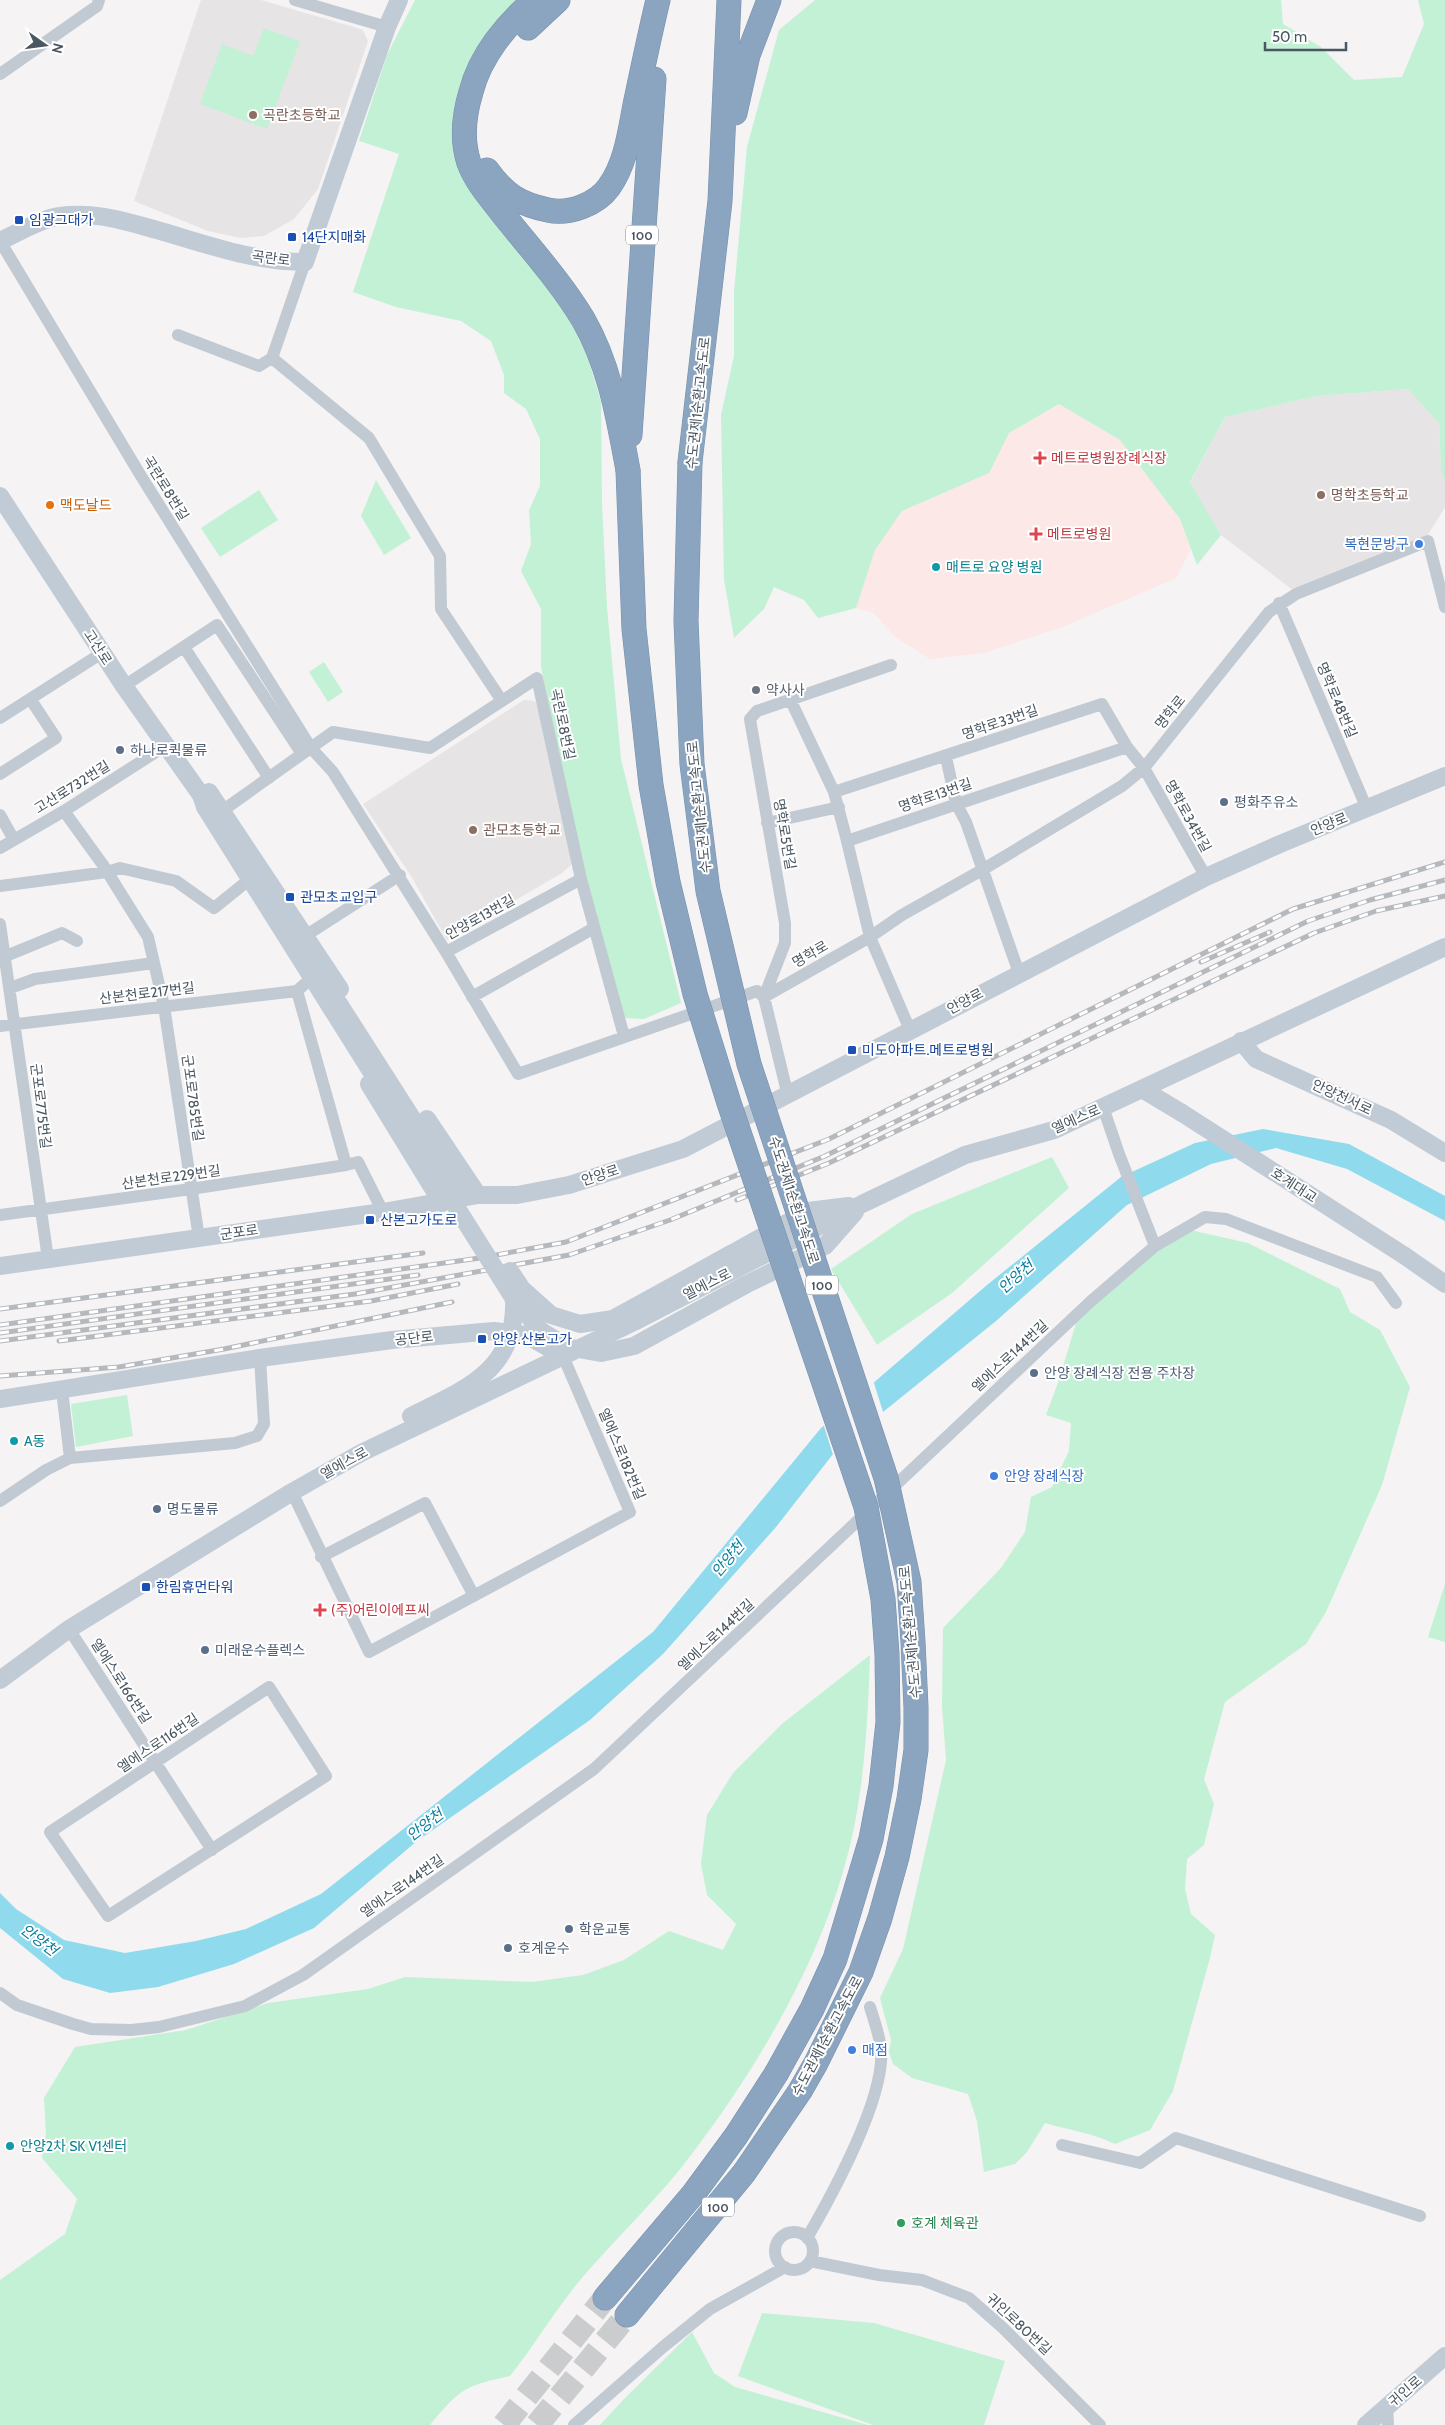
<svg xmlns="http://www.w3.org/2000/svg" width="1445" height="2425" viewBox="0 0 1445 2425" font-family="Cabin,'Noto Sans KR',sans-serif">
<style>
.education{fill:#e6e4e5}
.medical{fill:#fce8e6}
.green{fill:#c3f1d5}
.water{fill:#90daee}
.pier{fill:#f5f3f3}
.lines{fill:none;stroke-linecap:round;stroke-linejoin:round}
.highway-tunnel{stroke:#caccce;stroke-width:24;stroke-dasharray:24 12;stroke-linecap:butt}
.highway-casing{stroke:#7690ad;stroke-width:25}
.street{stroke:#c1cad2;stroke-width:12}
.secondary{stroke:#c1cbd6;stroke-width:18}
.highway{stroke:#8ba5c1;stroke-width:24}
.rail-casing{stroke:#b5b8bd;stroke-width:5}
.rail{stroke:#fff;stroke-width:3;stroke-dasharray:9;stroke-linecap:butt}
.highway-bridge-casing{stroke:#7690ad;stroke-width:25;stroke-linecap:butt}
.secondary-bridge{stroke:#c1cbd6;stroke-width:18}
.highway-bridge{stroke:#8ba5c1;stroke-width:24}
.education-dot{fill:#8d6e63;stroke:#fff;stroke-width:2}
.transit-dot{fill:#1a4fb4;stroke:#fff;stroke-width:2}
.health-dot{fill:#e0444e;stroke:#fff;stroke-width:2}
.food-dot{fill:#e8710a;stroke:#fff;stroke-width:2}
.shop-dot{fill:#3f7fe0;stroke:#fff;stroke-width:2}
.culture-dot{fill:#0f9aa8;stroke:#fff;stroke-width:2}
.worship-dot{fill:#6b7280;stroke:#fff;stroke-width:2}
.service-dot{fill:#5c6f8a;stroke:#fff;stroke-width:2}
.leisure-dot{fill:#2e9e5b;stroke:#fff;stroke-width:2}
.labels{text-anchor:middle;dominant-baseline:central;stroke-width:4;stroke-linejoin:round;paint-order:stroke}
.shield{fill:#fff;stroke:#808990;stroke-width:1}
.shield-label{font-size:12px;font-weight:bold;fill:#4a5661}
.education-label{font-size:14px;fill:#785e54;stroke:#fff;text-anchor:start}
.transit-label{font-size:14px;fill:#164399;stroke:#fff;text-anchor:start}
.street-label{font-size:14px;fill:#4a5661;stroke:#fff}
.health-label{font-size:14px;fill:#be3a42;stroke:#fff;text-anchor:start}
.food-label{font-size:14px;fill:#c56008;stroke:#fff;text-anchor:start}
.shop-label{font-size:14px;fill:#366cbe;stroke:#fff;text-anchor:start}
.culture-label{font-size:14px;fill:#0d838f;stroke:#fff;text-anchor:start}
.worship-label{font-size:14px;fill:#5b616d;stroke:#fff;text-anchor:start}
.service-label{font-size:14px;fill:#4e5e75;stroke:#fff;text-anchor:start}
.leisure-label{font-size:14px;fill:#27864d;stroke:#fff;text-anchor:start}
.water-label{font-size:15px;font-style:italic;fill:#0c7c9b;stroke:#fff}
</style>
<rect width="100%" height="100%" fill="#f5f3f3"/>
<path class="education" d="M 201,0 L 261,0 L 357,28 L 363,30 L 368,41 L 318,189 L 294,219 L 264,236 L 241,238 L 208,231 L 134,201 Z
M 1409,389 L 1439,423 L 1441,470 L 1445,483 L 1445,507 L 1426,538 L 1294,591 L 1221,535 L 1190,483 L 1225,417 L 1317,396 Z
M 524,700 L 535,701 L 538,707 L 572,864 L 562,873 L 447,940 L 411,876 L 363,804 Z"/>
<path class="medical" d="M 1060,404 L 1120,440 L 1180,519 L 1191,549 L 1176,578 L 1062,627 L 984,653 L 930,659 L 894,636 L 874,613 L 856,608 L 875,550 L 902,511 L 989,473 L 1009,433 Z"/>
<path class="green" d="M 415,0 L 524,0 L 497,27 L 455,150 L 463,181 L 567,312 L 588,358 L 601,402 L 602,503 L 607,607 L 621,759 L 681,1003 L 644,1019 L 625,1018 L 584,871 L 559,756 L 541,667 L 541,609 L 521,571 L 531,544 L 529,510 L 540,486 L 540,439 L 526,409 L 504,393 L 504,375 L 491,341 L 461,321 L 396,307 L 353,292 L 399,154 L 359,141 L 387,55 Z
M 815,0 L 1281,0 L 1283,24 L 1321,47 L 1354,80 L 1402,77 L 1424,24 L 1418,0 L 1445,0 L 1445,483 L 1441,470 L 1439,423 L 1408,389 L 1317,396 L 1225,417 L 1190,482 L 1221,535 L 1197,565 L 1180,519 L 1120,440 L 1059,404 L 1009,433 L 989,473 L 902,511 L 875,550 L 856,608 L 818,618 L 804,600 L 774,587 L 764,609 L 734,638 L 724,579 L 721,415 L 734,356 L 734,292 L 747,147 L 779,30 Z
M 264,28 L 300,41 L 267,129 L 200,104 L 222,44 L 253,56 Z
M 376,480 L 411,538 L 384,555 L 361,516 Z
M 259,490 L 278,520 L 220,557 L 201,528 Z
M 324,662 L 343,692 L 328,702 L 309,672 Z
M 1052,1157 L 1069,1188 L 952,1293 L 877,1345 L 831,1269 L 912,1214 Z
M 1177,1227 L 1248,1243 L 1340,1289 L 1350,1312 L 1380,1330 L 1410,1387 L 1382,1485 L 1326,1612 L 1306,1644 L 1225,1702 L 1204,1779 L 1214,1804 L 1204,1845 L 1187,1859 L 1185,1889 L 1191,1914 L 1215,1935 L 1210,1958 L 1173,2091 L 1150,2130 L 1115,2144 C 1092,2133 1069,2130 1045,2123 L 1027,2152 L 1015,2164 L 984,2172 L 977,2121 L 968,2094 L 912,2078 L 893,2064 L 889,2052 L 891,2040 L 880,1998 L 903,1949 L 946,1760 L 942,1706 L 943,1628 L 1001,1568 L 1025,1532 L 1031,1497 L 1052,1487 L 1069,1451 L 1071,1423 L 1046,1415 L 1059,1380 L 1079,1313 Z
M 127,1395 L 133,1436 L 76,1447 L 71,1404 Z
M 1445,1584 L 1445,1642 L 1428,1637 Z
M 870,1655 C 868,1716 865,1778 852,1837 C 827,1949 763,2060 694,2151 C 659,2199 614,2239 576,2285 C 553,2314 533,2347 510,2376 C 464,2386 460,2389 430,2425 L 0,2425 L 0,2280 L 65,2234 L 77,2199 L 42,2158 L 46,2134 L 44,2098 L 75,2047 L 186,2030 L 268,2003 L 368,1989 L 405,1977 L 532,1982 L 583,1975 L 624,1960 L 669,1931 L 723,1950 L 736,1924 L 707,1895 L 701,1864 L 707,1815 L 733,1773 L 783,1723 Z
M 762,2313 L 874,2323 L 1005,2361 L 984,2425 L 873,2425 L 738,2376 Z
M 692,2332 L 714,2373 L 735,2387 L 868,2425 L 600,2425 L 625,2398 Z"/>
<path class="water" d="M 1263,1129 L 1349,1144 L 1445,1196 L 1445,1221 L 1347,1169 L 1276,1148 L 1211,1164 L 1127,1205 L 996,1321 L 837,1449 L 776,1527 L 663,1654 L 590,1720 L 417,1841 L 314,1928 L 234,1964 L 158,1987 L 110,1993 L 63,1979 L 0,1928 L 0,1893 L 16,1909 L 64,1940 L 125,1953 L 196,1941 L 246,1929 L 321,1894 L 653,1632 L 821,1428 L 987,1285 L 1121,1177 L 1195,1143 Z"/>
<path class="pier" d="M 873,1380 L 884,1415 L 834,1458 L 823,1423 Z"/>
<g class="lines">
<path class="highway-tunnel" d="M 504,2425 L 605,2298
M 537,2425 L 627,2315"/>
<g class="highway-casing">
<path id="highway" d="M 535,0 C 507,23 480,56 471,92 C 464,115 461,139 469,163 C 476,182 490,197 502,213 C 529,247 560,281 583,319 C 610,366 618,417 628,470
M 528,28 L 558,0
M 735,113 L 748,55 L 769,0
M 487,170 C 504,194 519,204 548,210 C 569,215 597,204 609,187 C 627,162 630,129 636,100 C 643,67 650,33 658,0
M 630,435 L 654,79
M 690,462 L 720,201 L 729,0
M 605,2298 L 694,2193 L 736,2136 L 776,2074
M 627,2315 L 744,2173 L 800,2091"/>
</g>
<path class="street" d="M 295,0 L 387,27
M 0,74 L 97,6 L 99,0
M 0,241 L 141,476 L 311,748 L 333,772 L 446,952
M 305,262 L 272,358 L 369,438 L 440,556 L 441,609 L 502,701
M 178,335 L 259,366 L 272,358
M 1279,603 L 1367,809
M 184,647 L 269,778
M 124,686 L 217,625 L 302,754
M 790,699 L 834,792 L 847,841
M 0,718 L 102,653
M 946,757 L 956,803 L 966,822 L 1019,973
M 0,774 L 56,738 L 31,700
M 834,792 L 1102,704 L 1127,747 L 1144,768 L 1206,877
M 64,811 L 103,865 L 148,937 L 164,1006 L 199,1238
M 222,811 L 333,732 L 430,748 L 537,678 L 581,879 L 624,1036
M 0,815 L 14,840
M 767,823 L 839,807
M 0,848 L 64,811 L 159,750
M 581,879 L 446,952 L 518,1074 L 757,991 L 764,997 L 788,1096
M 0,886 L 107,872 L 120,868 L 176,881 L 214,908 L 245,883
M 0,924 L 48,1259
M 305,936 L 400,875
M 6,956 L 62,933 L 77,941
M 307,982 L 297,991 L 346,1165 L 358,1162 L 383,1212
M 10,988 L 35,979 L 154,963
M 472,997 L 594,928
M 764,997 L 870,937 L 902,915 L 982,870 L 1122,786 L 1144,768 L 1269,612 L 1296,594 L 1428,541 L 1445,607
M 764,997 L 785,943 L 785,923 L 750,719 L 757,711 L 891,665
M 0,1026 L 297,991
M 910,1030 L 870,937 L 847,841 L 1127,747
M 1103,1107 L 1119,1154 L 1155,1246
M 0,1215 L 191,1189 L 346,1165
M 62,1390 L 70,1458
M 292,1492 L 369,1652 L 630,1512 L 563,1356
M 0,1501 L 46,1470 L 70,1458 L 235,1443 L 257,1436 L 264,1424 L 260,1358
M 321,1557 L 425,1503 L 474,1596
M 69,1629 L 212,1850
M 269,1687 L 326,1776 L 108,1916 L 50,1832 Z
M 0,1993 L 17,2005 L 73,2024 L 91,2029 L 131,2030 L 159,2027 L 245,2006 L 303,1975 L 594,1769 L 1090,1302 L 1155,1246 L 1205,1217 L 1226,1219 L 1377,1277 L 1396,1303
M 1062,2145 L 1140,2163 L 1176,2138 L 1420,2216
M775 2251a19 19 0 1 1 38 0a19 19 0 1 1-38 0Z
M 807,2238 C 832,2195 886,2097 881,2048 C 879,2034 874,2020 870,2007
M 810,2261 L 879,2275 L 922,2280 L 969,2298 L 1003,2328 L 1100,2425
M 1387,2407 L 1388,2425
M 574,2425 L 663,2347 L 710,2309 L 785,2267"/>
<path class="secondary" d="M 0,241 C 18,233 40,219 60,216 C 94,211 124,221 157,230 C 206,244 254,262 305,262 L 387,27 L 399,0
M 0,496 L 124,686 L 201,795 L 211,805
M 209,792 L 340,989
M 325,982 L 458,1190
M 1241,1041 L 1256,1059 L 1391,1120 L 1445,1153
M 369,1084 L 442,1203
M 1142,1089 L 1182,1113
M 427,1119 L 478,1195
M 731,1254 L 808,1211 L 849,1206
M 1405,1256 L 1445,1284
M 0,1266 L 383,1212 L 478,1195 L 517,1195 L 569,1185 L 683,1149 L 1206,877 L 1280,844 L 1445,776
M 745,1285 L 825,1246 L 855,1212
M 0,1399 L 260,1358 L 392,1340 L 494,1331 L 526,1335 L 563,1356
M 0,1680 L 69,1629 L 292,1492 L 361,1453 L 634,1322 L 862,1204 L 965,1155 L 1054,1130 L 1445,947
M 1366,2425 L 1445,2356"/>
<use href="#highway" class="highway"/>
<g class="rail-casing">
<path id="rail" d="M 1201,962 L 1270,932
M 737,1200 L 829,1163 L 1314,933 L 1376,911 L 1445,896
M 0,1309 L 423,1253
M 0,1325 L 480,1258 L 566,1242 L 829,1139 L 1293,909 L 1445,862
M 0,1333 L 418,1275
M 0,1341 L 355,1294 L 569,1255 L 670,1220 L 825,1156 L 1308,921 L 1370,900 L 1445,880
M 59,1341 L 371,1301 L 458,1284
M 0,1376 L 119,1367 L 224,1349 L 452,1302"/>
</g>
<use href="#rail" class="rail"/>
<g class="highway-bridge-casing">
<path id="highway-bridge" d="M 690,462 L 686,621 L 692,764 L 708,891 L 749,1064 L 886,1478 L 909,1582 L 913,1642 L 916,1707 L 916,1750 L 909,1799 L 897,1857 L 880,1918 L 861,1972 L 816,2063 L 800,2091
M 628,470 L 634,629 L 651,785 L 668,882 L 695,994 L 729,1103 L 866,1507 L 883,1599 L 887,1654 L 888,1722 L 881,1786 L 871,1839 L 835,1959 L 812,2009 L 776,2074"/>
</g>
<path class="secondary-bridge" d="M 201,795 L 205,807 L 514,1299 L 541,1331 L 567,1347 L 601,1353 L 634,1346 L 745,1285
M 1182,1113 L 1405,1256
M 510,1271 L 522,1289 L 551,1315 L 580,1324 L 613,1319 L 731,1254
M 411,1416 C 466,1389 517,1370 514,1299"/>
<use href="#highway-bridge" class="highway-bridge"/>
</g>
<g class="education-dot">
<circle cx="253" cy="115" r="5"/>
<circle cx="1321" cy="495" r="5"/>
<circle cx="473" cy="830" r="5"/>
</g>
<g class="transit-dot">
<rect x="14" y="215" width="10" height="10" rx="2.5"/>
<rect x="287" y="232" width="10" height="10" rx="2.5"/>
<rect x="285" y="892" width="10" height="10" rx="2.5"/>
<rect x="847" y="1045" width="10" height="10" rx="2.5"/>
<rect x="365" y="1215" width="10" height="10" rx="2.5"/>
<rect x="477" y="1334" width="10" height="10" rx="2.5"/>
<rect x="141" y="1582" width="10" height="10" rx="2.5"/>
</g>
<g class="health-dot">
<path d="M1037.5 450.5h5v5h5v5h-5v5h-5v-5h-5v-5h5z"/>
<path d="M1033.5 526.5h5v5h5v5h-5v5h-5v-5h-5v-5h5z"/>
<path d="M317.5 1602.5h5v5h5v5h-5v5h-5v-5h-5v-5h5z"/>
</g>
<circle class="food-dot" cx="50" cy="505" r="5"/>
<g class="shop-dot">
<circle cx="1419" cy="544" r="5"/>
<circle cx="994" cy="1476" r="5"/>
<circle cx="852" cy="2050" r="5"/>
</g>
<g class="culture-dot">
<circle cx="936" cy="567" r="5"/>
<circle cx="14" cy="1441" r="5"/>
<circle cx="10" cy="2146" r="5"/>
</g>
<circle class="worship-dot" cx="756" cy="690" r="5"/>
<g class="service-dot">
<circle cx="120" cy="750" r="5"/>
<circle cx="1224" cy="802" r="5"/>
<circle cx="1034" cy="1373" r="5"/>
<circle cx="157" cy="1509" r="5"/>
<circle cx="205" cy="1650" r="5"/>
<circle cx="569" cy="1929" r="5"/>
<circle cx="508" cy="1948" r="5"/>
</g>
<circle class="leisure-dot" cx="901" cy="2223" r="5"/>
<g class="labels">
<g class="shield">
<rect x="626" y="225.5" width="32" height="19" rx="4"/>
<rect x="806" y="1275.5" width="32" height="19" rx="4"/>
<rect x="702" y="2197.5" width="32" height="19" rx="4"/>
</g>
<g class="shield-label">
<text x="642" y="235">100</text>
<text x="822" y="1285">100</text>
<text x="718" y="2207">100</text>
</g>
<g class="education-label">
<text x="263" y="115">곡란초등학교</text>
<text x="1331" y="495">명학초등학교</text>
<text x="483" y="830">관모초등학교</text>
</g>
<g class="transit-label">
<text x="29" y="220">임광그대가</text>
<text x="302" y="237">14단지매화</text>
<text x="300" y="897">관모초교입구</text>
<text x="862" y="1050">미도아파트.메트로병원</text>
<text x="380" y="1220">산본고가도로</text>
<text x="492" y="1339">안양.산본고가</text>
<text x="156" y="1587">한림휴먼타워</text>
</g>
<g class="street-label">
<text transform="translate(271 258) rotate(7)">곡란로</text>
<text transform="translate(698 403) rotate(-84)">수도권제1순환고속도로</text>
<text transform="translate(166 488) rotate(58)">곡란로8번길</text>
<text transform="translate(98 647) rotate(57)">고산로</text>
<text transform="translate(1337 700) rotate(67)">명학로48번길</text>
<text transform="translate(1170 712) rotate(-51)">명학로</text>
<text transform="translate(1000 722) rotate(-19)">명학로33번길</text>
<text transform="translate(563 724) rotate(78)">곡란로8번길</text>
<text transform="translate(72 787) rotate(-32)">고산로732번길</text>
<text transform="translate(935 795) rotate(-19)">명학로13번길</text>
<text transform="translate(699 807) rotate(-96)">수도권제1순환고속도로</text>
<text transform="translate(1188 816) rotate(61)">명학로34번길</text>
<text transform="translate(1329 824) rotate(-22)">안양로</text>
<text transform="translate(785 834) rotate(80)">명학로5번길</text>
<text transform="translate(480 917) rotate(-29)">안양로13번길</text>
<text transform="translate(810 954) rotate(-30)">명학로</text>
<text transform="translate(147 993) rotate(-7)">산본천로217번길</text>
<text transform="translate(965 1001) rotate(-28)">안양로</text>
<text transform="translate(1342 1097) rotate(25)">안양천서로</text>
<text transform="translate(193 1098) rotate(82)">군포로785번길</text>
<text transform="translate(41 1106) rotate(83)">군포로775번길</text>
<text transform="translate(1076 1119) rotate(-24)">엘에스로</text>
<text transform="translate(600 1175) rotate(-18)">안양로</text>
<text transform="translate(171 1177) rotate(-8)">산본천로229번길</text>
<text transform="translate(1294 1185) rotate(33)">호계대교</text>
<text transform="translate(794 1200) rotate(72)">수도권제1순환고속도로</text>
<text transform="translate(239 1232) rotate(-8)">군포로</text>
<text transform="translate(707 1284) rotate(-27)">엘에스로</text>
<text transform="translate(414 1338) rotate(-6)">공단로</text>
<text transform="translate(1010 1356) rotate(-43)">엘에스로144번길</text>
<text transform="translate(622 1454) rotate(67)">엘에스로182번길</text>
<text transform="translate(344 1463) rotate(-29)">엘에스로</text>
<text transform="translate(910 1632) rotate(-95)">수도권제1순환고속도로</text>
<text transform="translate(716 1635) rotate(-43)">엘에스로144번길</text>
<text transform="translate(121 1681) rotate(57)">엘에스로166번길</text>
<text transform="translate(158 1743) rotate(-34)">엘에스로116번길</text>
<text transform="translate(402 1886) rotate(-35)">엘에스로144번길</text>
<text transform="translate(827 2036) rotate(-62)">수도권제1순환고속도로</text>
<text transform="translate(1019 2324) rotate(43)">귀인로80번길</text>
<text transform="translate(1405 2391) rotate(-41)">귀인로</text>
</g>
<g class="health-label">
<text x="1051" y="458">메트로병원장례식장</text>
<text x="1047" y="534">메트로병원</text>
<text x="331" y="1610">(주)어린이에프씨</text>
</g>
<g class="food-label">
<text x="60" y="505">맥도날드</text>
</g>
<g class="shop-label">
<text x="1409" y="544" text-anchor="end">복현문방구</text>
<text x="1004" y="1476">안양 장례식장</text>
<text x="862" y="2050">매점</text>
</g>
<g class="culture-label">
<text x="946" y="567">매트로 요양 병원</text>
<text x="24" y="1441">A동</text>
<text x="20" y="2146">안양2차 SK V1센터</text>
</g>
<g class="worship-label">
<text x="766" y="690">약사사</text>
</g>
<g class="service-label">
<text x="130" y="750">하나로퀵물류</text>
<text x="1234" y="802">평화주유소</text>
<text x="1044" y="1373">안양 장례식장 전용 주차장</text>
<text x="167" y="1509">명도물류</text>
<text x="215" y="1650">미래운수플렉스</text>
<text x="579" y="1929">학운교통</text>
<text x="518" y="1948">호계운수</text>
</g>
<g class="leisure-label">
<text x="911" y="2223">호계 체육관</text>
</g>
<g class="water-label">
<text transform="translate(1016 1277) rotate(-41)">안양천</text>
<text transform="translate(728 1559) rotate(-50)">안양천</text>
<text transform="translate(425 1825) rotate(-37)">안양천</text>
<text transform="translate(39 1940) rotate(37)">안양천</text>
</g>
</g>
<g transform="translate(45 45) rotate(104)" stroke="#ffffff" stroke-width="4" paint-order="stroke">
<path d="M0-4L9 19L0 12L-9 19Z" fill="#4a5661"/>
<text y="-8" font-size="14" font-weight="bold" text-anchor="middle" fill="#4a5661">N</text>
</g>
<path d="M1265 42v8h81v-8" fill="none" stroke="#4a5661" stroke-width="2.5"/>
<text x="1272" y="42" font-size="15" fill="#4a5661" stroke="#ffffff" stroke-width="4" paint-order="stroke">50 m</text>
</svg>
